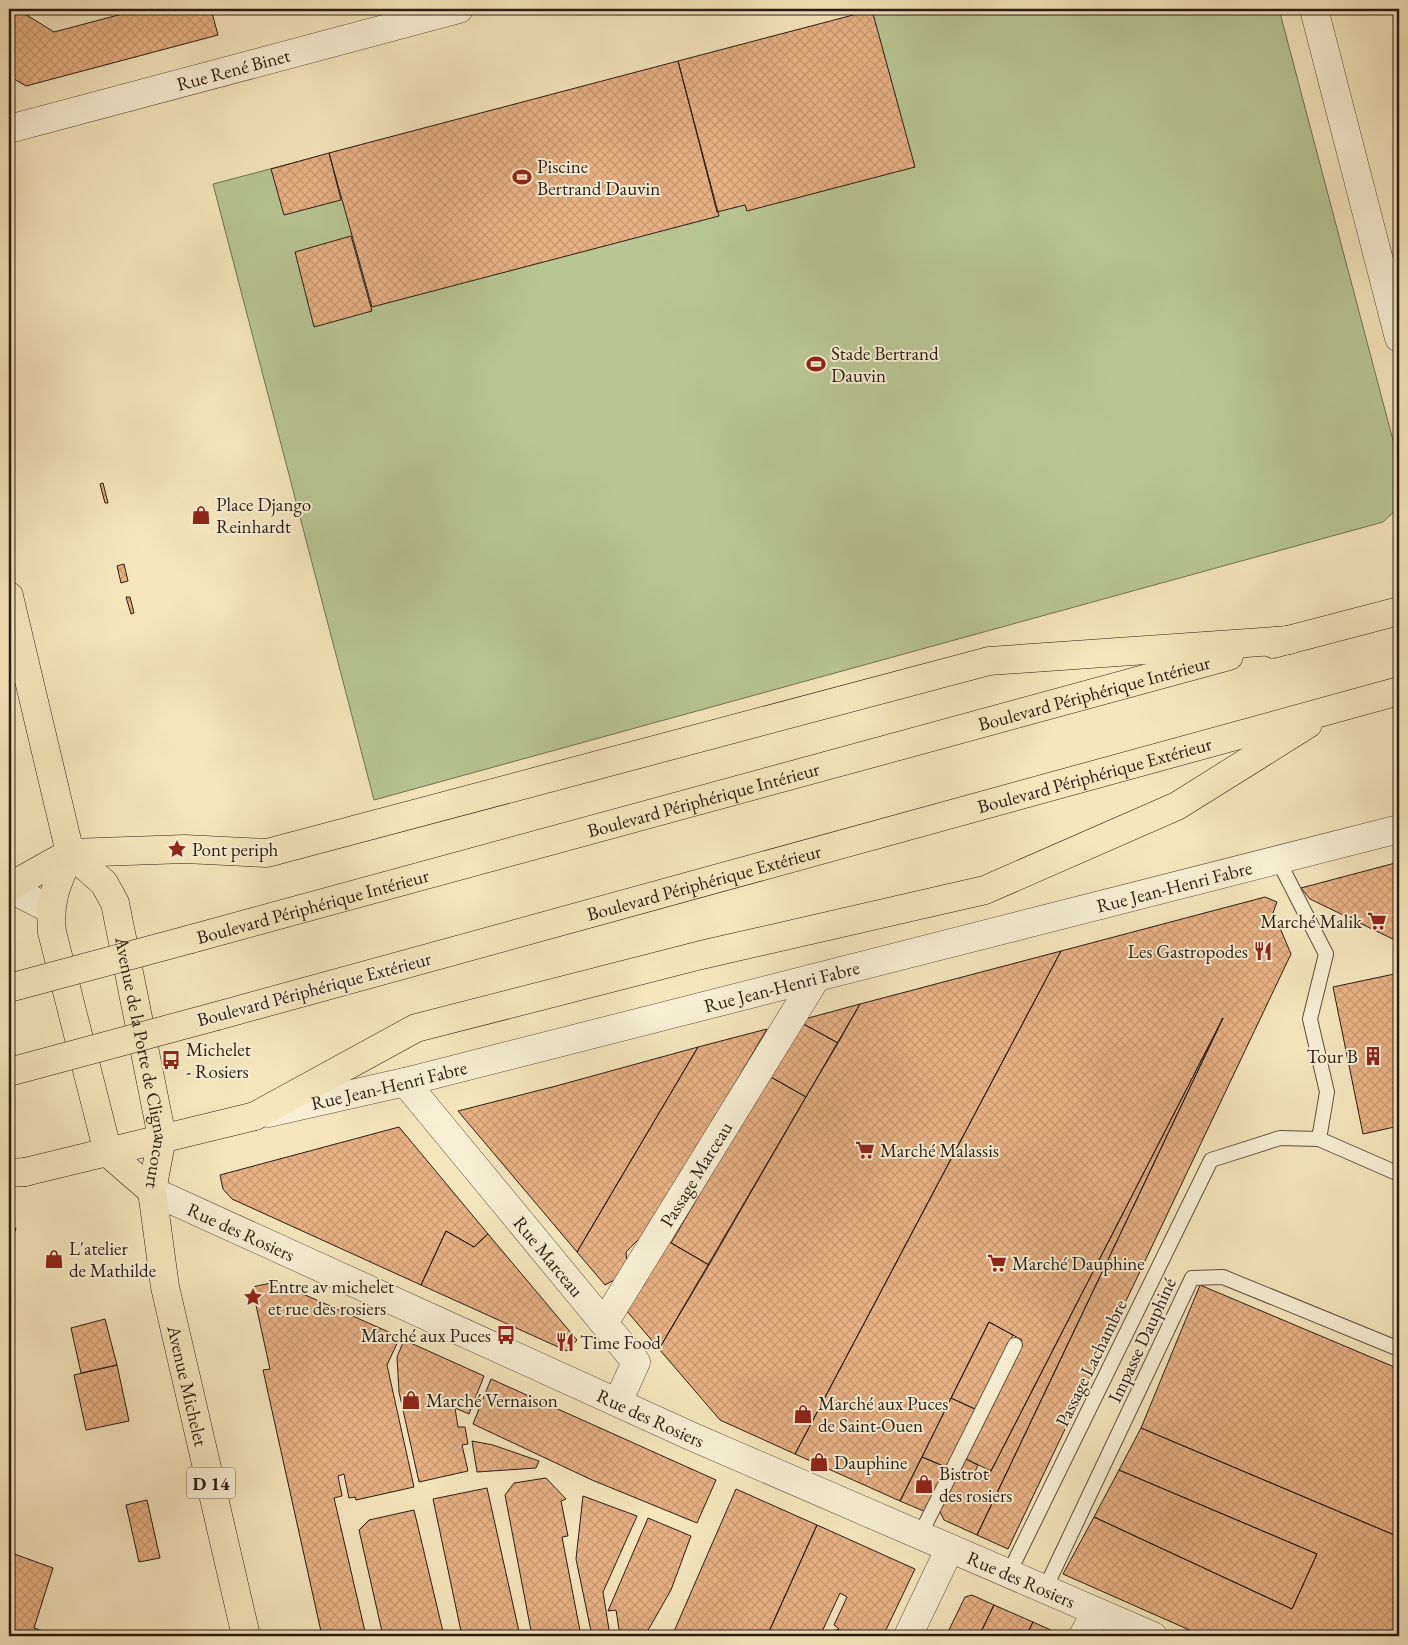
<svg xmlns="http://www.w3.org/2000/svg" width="1408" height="1645" viewBox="0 0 1408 1645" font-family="'EB Garamond',serif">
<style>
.grass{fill:#b8c694;stroke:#717154}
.building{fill:url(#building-cross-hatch);stroke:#2a1c14}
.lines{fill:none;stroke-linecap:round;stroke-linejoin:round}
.service-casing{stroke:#5d4e3e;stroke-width:16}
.minor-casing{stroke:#5d4e3e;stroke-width:29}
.tertiary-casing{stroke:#5d4e3e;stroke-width:29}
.primary-casing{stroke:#2a1c14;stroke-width:29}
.trunk-casing{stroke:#2a1c14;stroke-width:29}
.service{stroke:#f8efd4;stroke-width:14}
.minor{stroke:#f8efd4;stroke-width:28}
.tertiary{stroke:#f8efd4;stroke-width:28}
.primary{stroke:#f5e6bd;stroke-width:28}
.trunk{stroke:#f5e6bd;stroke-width:28}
.trunk-bridge-casing{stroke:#2a1c14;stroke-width:29;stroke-linecap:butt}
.trunk-bridge{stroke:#f5e6bd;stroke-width:28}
.labels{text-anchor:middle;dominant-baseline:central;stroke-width:4;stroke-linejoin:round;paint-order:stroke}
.shield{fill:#f8efd4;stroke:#685b4e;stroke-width:1}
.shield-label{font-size:18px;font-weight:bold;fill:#2a1c14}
.street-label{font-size:19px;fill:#2a1c14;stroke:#f8efd4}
.poi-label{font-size:19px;fill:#2a1c14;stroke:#f8efd4;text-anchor:start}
</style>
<defs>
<pattern id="building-cross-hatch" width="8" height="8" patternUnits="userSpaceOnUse" patternTransform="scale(1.25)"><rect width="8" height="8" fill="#e9b285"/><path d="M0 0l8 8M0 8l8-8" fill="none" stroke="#c89872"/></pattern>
</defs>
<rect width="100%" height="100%" fill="#f5e6bd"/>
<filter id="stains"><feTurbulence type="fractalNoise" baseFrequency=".004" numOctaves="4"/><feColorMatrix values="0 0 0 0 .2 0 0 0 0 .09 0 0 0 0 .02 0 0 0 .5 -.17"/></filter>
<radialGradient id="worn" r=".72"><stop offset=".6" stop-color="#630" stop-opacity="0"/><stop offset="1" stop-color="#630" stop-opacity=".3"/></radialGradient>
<path class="grass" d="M 878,9 L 1279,9 L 1399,463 L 1399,507 L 1383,522 L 374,800 L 213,184 Z"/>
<path class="building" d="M 9,9 L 17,9 L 54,32 L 141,9 L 211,9 L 218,35 L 26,86 L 9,76 Z
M 872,10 L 915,167 L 747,211 L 745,205 L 717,212 L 678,61 Z
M 678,61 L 719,216 L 372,307 L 329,153 Z
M 329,153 L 341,200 L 284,215 L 271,169 Z
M 351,236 L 372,311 L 314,327 L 295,252 Z
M 103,483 L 108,503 L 105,503 L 100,484 Z
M 124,564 L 128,581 L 121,583 L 117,566 Z
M 126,597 L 130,597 L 134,613 L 131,614 Z
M 1399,862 L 1399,942 L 1310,899 L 1301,888 Z
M 1265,897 L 1277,902 L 1271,918 L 1277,921 L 1291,954 L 1008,1549 L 977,1535 L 1223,1018 L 991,1471 L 964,1458 L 1022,1340 L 989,1322 L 900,1501 L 795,1454 L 1061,951 Z
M 1061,951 L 795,1454 L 720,1420 L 659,1349 L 860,1004 Z
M 1399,973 L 1399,1126 L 1363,1134 L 1333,987 Z
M 860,1004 L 838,1043 L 800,1022 L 801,1020 Z
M 1223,1018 L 977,1535 L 944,1520 L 939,1510 L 964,1458 L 978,1465 L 973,1476 L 985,1481 L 991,1471 Z
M 800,1022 L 838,1043 L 806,1097 L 769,1076 Z
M 767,1029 L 650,1228 L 626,1252 L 627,1263 L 618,1278 L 605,1285 L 577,1252 L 698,1047 Z
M 698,1047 L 577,1252 L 458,1111 L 556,1086 Z
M 769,1076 L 806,1097 L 709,1265 L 671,1243 Z
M 399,1127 L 488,1234 L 474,1247 L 446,1231 L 421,1285 L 232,1199 L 223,1189 L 220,1175 Z
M 16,1228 L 9,1249 L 9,1230 Z
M 446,1231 L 474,1247 L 488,1234 L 577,1340 L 567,1351 L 421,1285 Z
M 668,1241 L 709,1265 L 659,1349 L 626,1310 Z
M 276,1282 L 400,1337 L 387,1365 L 414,1487 L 356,1500 L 355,1497 L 349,1498 L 344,1474 L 338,1476 L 342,1496 L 334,1498 L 366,1636 L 322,1636 L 263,1370 L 270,1369 L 252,1287 Z
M 1200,1285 L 1399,1369 L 1399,1537 L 1141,1428 Z
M 105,1319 L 117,1365 L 81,1373 L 71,1328 Z
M 989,1322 L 1013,1335 L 977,1410 L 951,1398 Z
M 404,1340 L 484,1376 L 469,1414 L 455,1408 L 458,1427 L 465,1427 L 468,1444 L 462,1445 L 468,1471 L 419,1482 L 399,1392 L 397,1357 Z
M 117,1365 L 129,1421 L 86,1430 L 74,1375 Z
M 491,1379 L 716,1480 L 697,1523 L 592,1480 L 473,1424 Z
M 951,1398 L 977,1410 L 948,1468 L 922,1457 Z
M 1141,1428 L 1399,1537 L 1399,1636 L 1203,1636 L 1063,1574 L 1094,1517 L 1292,1609 L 1317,1554 L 1119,1470 Z
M 472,1441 L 493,1445 L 539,1461 L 536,1468 L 477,1472 Z
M 922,1457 L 948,1468 L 926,1512 L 900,1501 Z
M 1119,1470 L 1317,1554 L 1292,1609 L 1094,1517 Z
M 546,1478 L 566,1499 L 561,1501 L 568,1536 L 562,1537 L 581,1636 L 532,1636 L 505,1495 L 514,1483 Z
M 487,1488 L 520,1636 L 462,1636 L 433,1499 Z
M 736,1489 L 817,1525 L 767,1636 L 672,1636 Z
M 583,1496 L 637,1516 L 603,1592 L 610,1636 L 592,1636 L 576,1559 Z
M 147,1500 L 160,1558 L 139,1562 L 126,1505 Z
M 414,1510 L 444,1636 L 383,1636 L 359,1530 L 369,1520 Z
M 648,1518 L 691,1536 L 671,1590 L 647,1632 L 627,1635 L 619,1629 L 616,1610 L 608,1611 Z
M 817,1525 L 915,1569 L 883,1636 L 828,1636 L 831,1632 L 839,1629 L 834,1625 L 847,1597 L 840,1593 L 820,1636 L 767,1636 Z
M 9,1552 L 53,1568 L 34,1628 L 57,1636 L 9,1636 Z
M 972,1595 L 994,1605 L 979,1636 L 946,1636 L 965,1597 Z
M 994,1605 L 1033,1622 L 1026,1636 L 979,1636 Z
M 1033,1622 L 1064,1636 L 1026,1636 Z"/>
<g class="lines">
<g class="service-casing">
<path id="service" d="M 1278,860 L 1326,954 L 1310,1019 L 1327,1092 L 1319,1139
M 920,1535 L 1015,1345
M 1008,1575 L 1211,1160 L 1280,1138 L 1319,1139 L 1399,1174
M 1044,1591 L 1192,1278 L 1223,1277 L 1399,1349"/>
</g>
<g class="minor-casing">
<g id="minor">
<path d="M 1314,9 L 1399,338"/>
<path id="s1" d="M 9,129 L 459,9"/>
<path d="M 9,888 L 50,909"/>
<path id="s2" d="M 405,1082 L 636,1362 L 618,1402"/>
<path id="s3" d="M 268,1113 L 405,1082 L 1399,829"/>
<path id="s4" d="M 604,1323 L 816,978"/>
<path d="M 908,1636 L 950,1548"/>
<path d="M 1083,1636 L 1096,1612"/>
</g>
</g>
<g class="tertiary-casing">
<g id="tertiary">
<path id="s5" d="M 152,1191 L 693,1437 L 1153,1636"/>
</g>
</g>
<g class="primary-casing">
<g id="primary">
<path d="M 9,596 L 70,853 C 57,885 49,897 52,932 L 108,1153 L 152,1191"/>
<path id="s6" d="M 70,853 L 104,883 L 115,903 L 162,1137 L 152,1191 L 165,1287 L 246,1636"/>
<path d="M 25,1172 L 255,1116"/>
</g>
</g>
<g class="trunk-casing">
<g id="trunk">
<path d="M 1273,644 L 1399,611"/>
<path d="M 9,887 L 70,853 L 185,849 L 267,853 L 989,661 L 1289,640"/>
<path id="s7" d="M 191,939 L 1229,656"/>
<path id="s8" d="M 217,1016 L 1399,691"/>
<path d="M 255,1116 L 416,1028 L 701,955 L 985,890 L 1177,806 L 1308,724"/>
<path d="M 9,1173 L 25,1172"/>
</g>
</g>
<use href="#service" class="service"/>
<use href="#minor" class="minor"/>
<use href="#tertiary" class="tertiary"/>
<use href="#primary" class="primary"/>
<use href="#trunk" class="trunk"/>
<g class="trunk-bridge-casing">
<path id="trunk-bridge" d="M 9,988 L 191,939
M 9,1072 L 217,1016"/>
</g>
<use href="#trunk-bridge" class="trunk-bridge"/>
</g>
<defs>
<g id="stadium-bare" transform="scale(1.5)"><path d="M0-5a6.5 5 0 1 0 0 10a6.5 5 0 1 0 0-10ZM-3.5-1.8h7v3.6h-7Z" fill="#8f2418" stroke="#f8efd4" stroke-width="2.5" paint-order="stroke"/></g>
<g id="shop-bare" transform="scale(1.5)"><path d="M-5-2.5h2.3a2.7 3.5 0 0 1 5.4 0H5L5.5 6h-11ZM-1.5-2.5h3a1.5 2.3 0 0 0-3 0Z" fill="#8f2418" stroke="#f8efd4" stroke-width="2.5" paint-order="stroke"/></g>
<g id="sight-bare" transform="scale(1.5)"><path d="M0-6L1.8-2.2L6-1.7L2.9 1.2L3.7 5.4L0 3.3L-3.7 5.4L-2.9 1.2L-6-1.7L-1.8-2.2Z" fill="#8f2418" stroke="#f8efd4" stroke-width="2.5" paint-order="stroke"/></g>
<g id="supermarket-bare" transform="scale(1.5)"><path d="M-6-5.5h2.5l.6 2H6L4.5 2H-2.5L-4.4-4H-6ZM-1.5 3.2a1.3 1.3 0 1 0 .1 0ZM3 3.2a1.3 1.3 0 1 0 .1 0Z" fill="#8f2418" stroke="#f8efd4" stroke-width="2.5" paint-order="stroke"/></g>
<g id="restaurant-bare" transform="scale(1.5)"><path d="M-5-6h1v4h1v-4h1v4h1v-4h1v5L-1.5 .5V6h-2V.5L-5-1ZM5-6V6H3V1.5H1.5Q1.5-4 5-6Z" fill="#8f2418" stroke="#f8efd4" stroke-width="2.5" paint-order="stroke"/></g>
<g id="building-bare" transform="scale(1.5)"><path d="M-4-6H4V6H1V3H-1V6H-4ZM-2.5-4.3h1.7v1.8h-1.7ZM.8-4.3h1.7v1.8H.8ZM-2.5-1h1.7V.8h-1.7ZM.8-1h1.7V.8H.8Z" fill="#8f2418" stroke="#f8efd4" stroke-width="2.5" paint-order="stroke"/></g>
<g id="bus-bare" transform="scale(1.5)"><path d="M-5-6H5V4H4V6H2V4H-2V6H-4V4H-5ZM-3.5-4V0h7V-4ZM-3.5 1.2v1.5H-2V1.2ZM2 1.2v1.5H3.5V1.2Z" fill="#8f2418" stroke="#f8efd4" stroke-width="2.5" paint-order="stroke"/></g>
</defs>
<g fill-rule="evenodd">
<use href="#stadium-bare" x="522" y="177"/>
<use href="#stadium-bare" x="816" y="364"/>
<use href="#shop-bare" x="201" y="515"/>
<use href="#sight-bare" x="177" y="849"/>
<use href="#supermarket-bare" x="1377" y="921"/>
<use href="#restaurant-bare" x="1263" y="951"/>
<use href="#building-bare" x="1373" y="1056"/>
<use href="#bus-bare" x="171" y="1060"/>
<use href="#supermarket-bare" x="865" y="1150"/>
<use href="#shop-bare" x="54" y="1259"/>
<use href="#supermarket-bare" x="997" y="1263"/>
<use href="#sight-bare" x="253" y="1297"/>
<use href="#bus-bare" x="506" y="1335"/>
<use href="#restaurant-bare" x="565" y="1342"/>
<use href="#shop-bare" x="411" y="1400"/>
<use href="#shop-bare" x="803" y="1414"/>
<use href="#shop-bare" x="819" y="1462"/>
<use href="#shop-bare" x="924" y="1484"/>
</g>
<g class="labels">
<rect class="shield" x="187" y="1467.5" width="48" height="31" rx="4"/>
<g class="shield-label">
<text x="211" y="1483">D 14</text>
</g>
<g class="street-label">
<text stroke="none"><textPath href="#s1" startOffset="232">Rue René Binet</textPath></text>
<text stroke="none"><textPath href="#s7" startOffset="936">Boulevard Périphérique Intérieur</textPath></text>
<text stroke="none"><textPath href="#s8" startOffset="910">Boulevard Périphérique Extérieur</textPath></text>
<text stroke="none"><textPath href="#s7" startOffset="531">Boulevard Périphérique Intérieur</textPath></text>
<text stroke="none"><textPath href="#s8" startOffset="505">Boulevard Périphérique Extérieur</textPath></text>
<text stroke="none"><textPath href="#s3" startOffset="934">Rue Jean-Henri Fabre</textPath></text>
<text stroke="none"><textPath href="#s7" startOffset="126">Boulevard Périphérique Intérieur</textPath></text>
<text stroke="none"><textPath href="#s3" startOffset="529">Rue Jean-Henri Fabre</textPath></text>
<text transform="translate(314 989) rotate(-15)">Boulevard Périphérique Extérieur</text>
<text stroke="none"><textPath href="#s6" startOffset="231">Avenue de la Porte de Clignancourt</textPath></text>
<text stroke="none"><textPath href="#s3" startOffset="124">Rue Jean-Henri Fabre</textPath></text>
<text stroke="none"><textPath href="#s4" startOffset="175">Passage Marceau</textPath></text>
<text stroke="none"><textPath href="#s5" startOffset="98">Rue des Rosiers</textPath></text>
<text stroke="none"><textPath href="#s2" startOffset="226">Rue Marceau</textPath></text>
<text transform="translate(1142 1340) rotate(-65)">Impasse Dauphiné</text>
<text transform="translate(1091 1363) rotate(-64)">Passage Lachambre</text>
<text stroke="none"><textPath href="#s6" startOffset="560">Avenue Michelet</textPath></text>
<text stroke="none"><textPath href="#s5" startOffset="548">Rue des Rosiers</textPath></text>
<text stroke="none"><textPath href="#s5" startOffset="952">Rue des Rosiers</textPath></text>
</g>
<g class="poi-label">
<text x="537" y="166">Piscine<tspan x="537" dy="22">Bertrand Dauvin</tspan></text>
<text x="831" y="353">Stade Bertrand<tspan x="831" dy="22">Dauvin</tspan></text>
<text x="216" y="504">Place Django<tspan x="216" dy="22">Reinhardt</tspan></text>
<text x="192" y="849">Pont periph</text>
<text x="1362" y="921" text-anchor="end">Marché Malik</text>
<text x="1248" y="951" text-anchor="end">Les Gastropodes</text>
<text x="186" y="1049">Michelet<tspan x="186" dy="22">- Rosiers</tspan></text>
<text x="1358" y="1056" text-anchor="end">Tour B</text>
<text x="880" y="1150">Marché Malassis</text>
<text x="69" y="1248">L'atelier<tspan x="69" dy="22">de Mathilde</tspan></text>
<text x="1012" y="1263">Marché Dauphine</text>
<text x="268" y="1286">Entre av michelet<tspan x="268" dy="22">et rue des rosiers</tspan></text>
<text x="491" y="1335" text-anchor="end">Marché aux Puces</text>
<text x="580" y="1342">Time Food</text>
<text x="426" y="1400">Marché Vernaison</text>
<text x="818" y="1403">Marché aux Puces<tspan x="818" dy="22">de Saint-Ouen</tspan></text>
<text x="834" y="1462">Dauphine</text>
<text x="939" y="1473">Bistrot<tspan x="939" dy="22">des rosiers</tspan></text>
</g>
</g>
<rect width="1408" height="1645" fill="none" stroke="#f5e6bd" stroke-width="30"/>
<rect x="10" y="10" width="1388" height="1625" fill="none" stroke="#2a1c14" stroke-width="2.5"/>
<rect x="15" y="15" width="1378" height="1615" fill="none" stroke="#2a1c14"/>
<rect width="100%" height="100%" filter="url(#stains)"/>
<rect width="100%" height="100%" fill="url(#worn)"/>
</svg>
